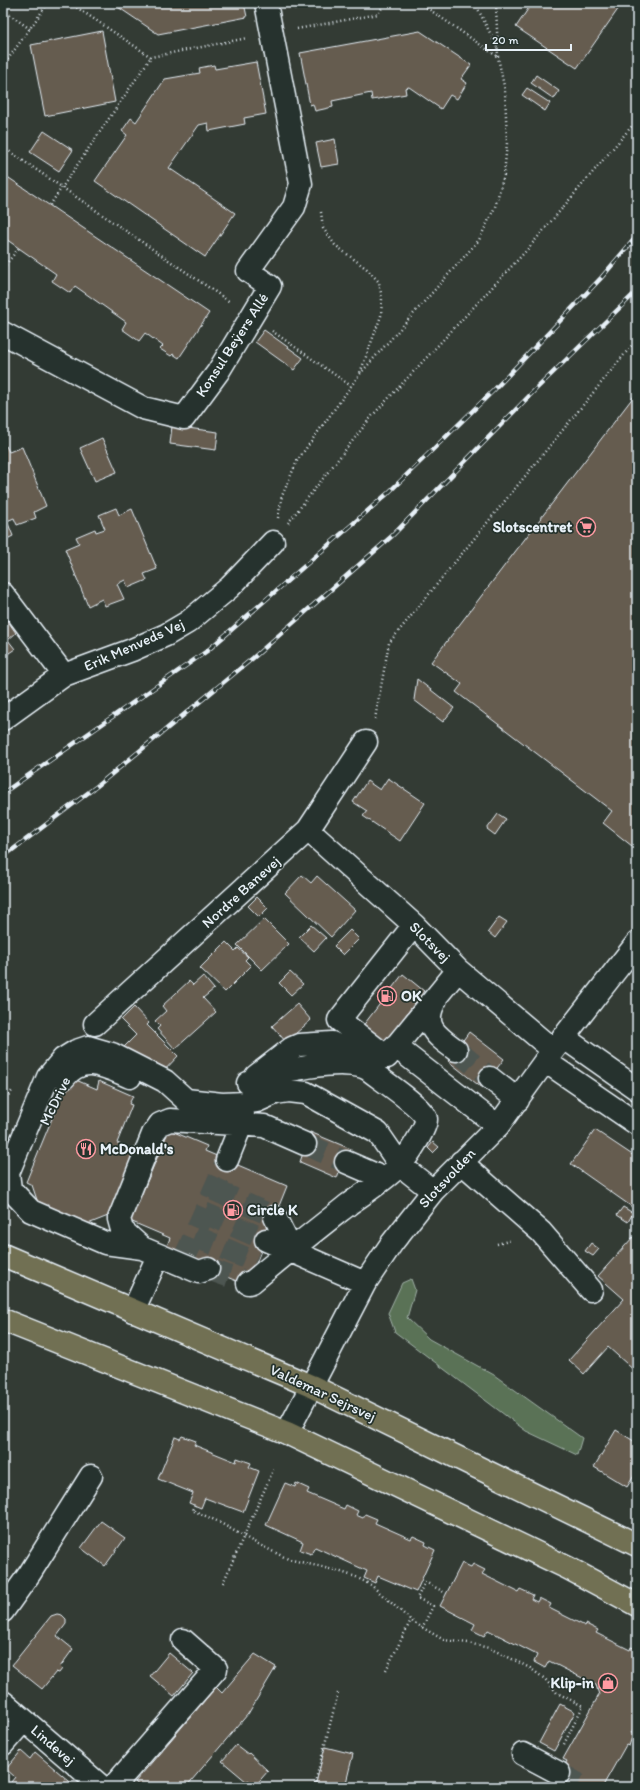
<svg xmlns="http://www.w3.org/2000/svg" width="640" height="1790" viewBox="0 0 640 1790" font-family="Itim,sans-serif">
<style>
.green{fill:#5a7257;stroke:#a1b2a8}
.building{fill:#655b50;stroke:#e8f1f8}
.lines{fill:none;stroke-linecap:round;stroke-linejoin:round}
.minor-tunnel{stroke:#4e5651;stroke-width:22;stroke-dasharray:22 11;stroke-linecap:butt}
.minor-casing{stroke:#e8f1f8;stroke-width:25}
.major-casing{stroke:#e8f1f8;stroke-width:25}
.path{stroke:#e8f1f8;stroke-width:2.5;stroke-dasharray:1 3;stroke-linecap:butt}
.minor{stroke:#26332d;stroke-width:22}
.major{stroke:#716f52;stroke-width:22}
.rail-casing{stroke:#e8f1f8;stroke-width:4.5}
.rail{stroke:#26332d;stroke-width:3;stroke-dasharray:9;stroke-linecap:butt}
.labels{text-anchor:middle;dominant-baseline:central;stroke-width:3.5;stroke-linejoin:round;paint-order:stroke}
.street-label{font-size:15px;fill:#e8f1f8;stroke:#26332d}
.poi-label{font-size:15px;font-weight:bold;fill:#e8f1f8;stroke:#26332d;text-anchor:start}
</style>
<rect width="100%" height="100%" fill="#333b34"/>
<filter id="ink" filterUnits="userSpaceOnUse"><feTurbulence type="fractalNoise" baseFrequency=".025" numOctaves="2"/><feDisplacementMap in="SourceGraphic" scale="8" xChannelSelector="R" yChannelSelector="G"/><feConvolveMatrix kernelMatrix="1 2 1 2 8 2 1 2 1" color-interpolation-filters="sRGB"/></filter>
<g filter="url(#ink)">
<path class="green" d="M 411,1279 L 415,1290 L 407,1318 L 429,1339 L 494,1375 L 582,1438 L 577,1455 L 526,1431 L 395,1332 L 388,1313 L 402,1283 Z"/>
<path class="building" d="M 112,3 L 244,3 L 247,17 L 158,34 Z
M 293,3 L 326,3 L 294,9 Z
M 532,3 L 618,3 L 621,5 L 577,68 L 516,27 Z
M 102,31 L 115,102 L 45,116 L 31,45 Z
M 420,31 L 471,65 L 461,79 L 467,83 L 457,99 L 450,95 L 441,109 L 409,87 L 405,88 L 406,94 L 372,100 L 371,93 L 332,101 L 333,107 L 315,111 L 313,104 L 310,105 L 300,53 Z
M 256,62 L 266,114 L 244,118 L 245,124 L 209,131 L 208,123 L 199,125 L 169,168 L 235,213 L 205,257 L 95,181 L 127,135 L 122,131 L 131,118 L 136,122 L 165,79 L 200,73 L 199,68 L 214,65 L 215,69 Z
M 536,75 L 559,91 L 554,99 L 531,83 Z
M 527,88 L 550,103 L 545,111 L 522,95 Z
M 44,131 L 73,150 L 59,171 L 30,152 Z
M 335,139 L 339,164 L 321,167 L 316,143 Z
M 3,174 L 209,313 L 179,358 L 173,354 L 171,356 L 160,349 L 163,346 L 145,333 L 139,341 L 122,329 L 126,322 L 75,286 L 70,293 L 52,281 L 56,274 L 3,237 Z
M 264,330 L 303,358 L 294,370 L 255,342 Z
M 637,392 L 637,850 L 603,823 L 612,811 L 456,692 L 462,684 L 431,662 Z
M 172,426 L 218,432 L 216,450 L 170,444 Z
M 102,438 L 117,472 L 95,481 L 80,448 Z
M 6,446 L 9,452 L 22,447 L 46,506 L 34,512 L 36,518 L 17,525 L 14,518 L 7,521 L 13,536 L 3,541 L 3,447 Z
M 116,508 L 119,515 L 132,509 L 157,569 L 144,574 L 147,580 L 128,588 L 125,580 L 117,584 L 124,599 L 105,606 L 102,599 L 88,606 L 65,549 L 79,543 L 76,537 L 95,529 L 96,532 L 105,529 L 99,515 Z
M 3,614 L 16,633 L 8,640 L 15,649 L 3,657 Z
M 417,679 L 454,708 L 443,722 L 414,700 Z
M 388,778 L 425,803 L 400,841 L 363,816 L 367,811 L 353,802 L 367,781 L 380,790 Z
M 498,814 L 506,819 L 495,835 L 487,829 Z
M 302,875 L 311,883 L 317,876 L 355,910 L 331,937 L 285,893 Z
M 257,897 L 268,908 L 259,917 L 248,906 Z
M 499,917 L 507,922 L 495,938 L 488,932 Z
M 264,919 L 289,944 L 262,970 L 237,945 Z
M 311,925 L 326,938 L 314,951 L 299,937 Z
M 350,930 L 359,939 L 343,955 L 334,946 Z
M 226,942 L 235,951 L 238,948 L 248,957 L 245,960 L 251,966 L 225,992 L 200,968 Z
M 290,972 L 303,984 L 291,995 L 279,983 Z
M 403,974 L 424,991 L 384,1044 L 362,1027 Z
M 203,976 L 214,989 L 203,998 L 216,1012 L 175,1049 L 157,1029 L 160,1026 L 155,1021 L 166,1011 L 162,1006 L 189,981 L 193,985 Z
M 297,1004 L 311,1020 L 286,1042 L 272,1026 Z
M 134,1007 L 149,1023 L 147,1025 L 178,1056 L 162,1073 L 120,1051 L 136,1035 L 121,1020 Z
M 469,1032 L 504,1059 L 482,1088 L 448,1061 Z
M 69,1077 L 97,1089 L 99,1081 L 133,1096 L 129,1104 L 132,1105 L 117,1143 L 139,1152 L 113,1214 L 88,1224 L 38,1203 L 32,1185 L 26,1182 Z
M 169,1130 L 207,1146 L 205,1151 L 287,1186 L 248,1283 L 246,1285 L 165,1251 L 170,1238 L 130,1221 Z
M 595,1130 L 637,1158 L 637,1206 L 635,1209 L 571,1164 Z
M 310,1132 L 351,1149 L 343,1170 L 340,1169 L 337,1178 L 300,1162 L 303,1153 L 301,1152 Z
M 433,1142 L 439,1147 L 433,1153 L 428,1148 Z
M 623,1207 L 633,1213 L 628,1222 L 617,1215 Z
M 633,1237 L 637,1240 L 637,1373 L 608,1347 L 584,1374 L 569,1360 L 624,1299 L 598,1276 Z
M 591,1243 L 599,1249 L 593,1256 L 585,1251 Z
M 616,1430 L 637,1443 L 637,1471 L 627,1487 L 594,1467 Z
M 182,1436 L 196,1441 L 194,1445 L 236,1462 L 237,1458 L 251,1463 L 249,1467 L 259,1471 L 243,1512 L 205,1498 L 201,1508 L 189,1503 L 193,1493 L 158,1479 L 175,1437 L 180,1439 Z
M 285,1483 L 295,1487 L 296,1483 L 309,1489 L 307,1493 L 344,1509 L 346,1505 L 358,1511 L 356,1515 L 363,1518 L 365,1514 L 377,1519 L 375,1523 L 411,1539 L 413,1536 L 426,1542 L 425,1545 L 435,1550 L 416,1592 L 378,1576 L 375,1583 L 364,1578 L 367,1571 L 315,1547 L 311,1554 L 300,1550 L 303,1542 L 266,1525 Z
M 101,1521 L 125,1538 L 105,1566 L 81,1548 Z
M 462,1563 L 471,1567 L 473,1564 L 485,1570 L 482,1574 L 518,1592 L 520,1589 L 533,1595 L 531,1599 L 537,1602 L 539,1598 L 551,1604 L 549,1608 L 585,1626 L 586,1624 L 598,1630 L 596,1633 L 630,1650 L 631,1647 L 637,1649 L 637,1723 L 631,1733 L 633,1734 L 629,1746 L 626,1745 L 604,1784 L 605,1787 L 552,1786 L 567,1761 L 563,1759 L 599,1695 L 596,1685 L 549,1661 L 545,1668 L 534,1662 L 537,1655 L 488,1630 L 484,1636 L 472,1630 L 475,1624 L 440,1606 Z
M 57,1614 L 62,1615 L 66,1619 L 66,1624 L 57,1636 L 73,1649 L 60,1667 L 62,1669 L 59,1673 L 56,1672 L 42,1689 L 12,1665 L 51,1616 Z
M 169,1653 L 193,1673 L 174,1696 L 150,1676 Z
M 255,1654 L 276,1667 L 248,1714 L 186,1787 L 141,1787 L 135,1782 L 216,1687 L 222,1693 Z
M 560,1704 L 575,1712 L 554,1751 L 539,1743 Z
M 236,1745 L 248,1754 L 249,1753 L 268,1771 L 255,1786 L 248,1780 L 247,1782 L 222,1761 Z
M 325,1747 L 353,1754 L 345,1787 L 315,1787 Z
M 21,1751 L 30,1759 L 35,1752 L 76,1787 L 7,1787 L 15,1777 L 6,1769 Z"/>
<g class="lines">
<path class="minor-tunnel" d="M 456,1050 L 490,1078
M 305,1144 L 346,1162
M 214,1190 L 275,1217
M 204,1213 L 266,1240
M 194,1236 L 256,1262
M 184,1259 L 227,1160
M 208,1269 L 248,1283
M 559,1773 L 584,1787"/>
<g class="minor-casing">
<path id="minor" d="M 3,333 L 143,408 L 184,418 L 218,372 L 270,286 L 248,271 L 294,207 L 301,184 L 266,3
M 3,594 L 64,675
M 3,719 L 64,675 L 132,650 L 166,635 L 188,622 L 230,587 L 273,542
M 308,830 L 414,925 L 458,970 L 553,1050
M 414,925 L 339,1020 L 387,1057 L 458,970
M 436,999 C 421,1025 435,1035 456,1050
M 95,1024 L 308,830 L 366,742
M 563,1037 L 637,1089
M 395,1046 L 498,1126
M 545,1061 L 637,1124
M 256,1076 L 292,1048 L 299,1045 L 332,1043 L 336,1045 L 364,1066
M 64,1078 C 83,1053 106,1067 130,1077
M 490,1078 L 518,1100
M 227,1160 L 241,1125 L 243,1112
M 346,1162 L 383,1178
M 461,1162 L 541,1232 L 591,1290
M 275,1217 L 291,1249
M 266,1240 L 365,1283
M 142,1248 L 122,1230 L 119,1219 L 153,1134 L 160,1124 L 170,1120 L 264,1126 L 305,1144
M 208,1269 L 199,1272 L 142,1248 L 105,1243 L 31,1211 L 10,1189 L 8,1173 L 48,1077 L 63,1059 L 76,1051 L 88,1047 L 112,1054 L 165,1081 L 186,1100 L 222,1104 L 245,1103 L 257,1101 L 275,1093 L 289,1091 L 306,1093 L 378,1133 L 400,1165 L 433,1191
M 248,1283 L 252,1282 C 284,1255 316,1230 349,1204 C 366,1192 385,1180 400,1165 C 406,1159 428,1126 426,1119 C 423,1107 380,1079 369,1070 C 349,1055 269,1072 248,1083
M 133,1311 L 158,1256
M 287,1433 L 365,1283 L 392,1243 L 433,1191 L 498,1126 L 545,1061 L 637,943
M 3,1611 L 30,1573 L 91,1476
M 3,1702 L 102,1787
M 3,1744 L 24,1720
M 523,1754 L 559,1773
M 113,1787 L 216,1669 L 183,1640"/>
</g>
<g class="major-casing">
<path id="major" d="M 3,1255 L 311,1386 L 637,1545
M 3,1320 L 287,1433 L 568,1568 L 637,1605"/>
</g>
<path class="path" d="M 70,3 L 151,57 L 247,38
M 420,3 L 498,57
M 475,3 L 497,47
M 3,10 L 30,29
M 297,29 L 378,14 L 385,3
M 3,66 L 48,3
M 3,147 L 230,302
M 50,205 L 151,57
M 321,212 L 323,228 L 335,245 L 367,269 L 379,282 L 382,299 L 381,316 L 360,373
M 3,268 L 19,248
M 272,331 L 351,386
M 278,518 L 282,496 L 297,461 L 359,375 L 479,240 L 495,207 L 504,175 L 507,143 L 505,91 L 498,57 L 496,3
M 288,523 L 372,416 L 526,251 L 637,120
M 375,719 L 389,643 L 637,339
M 3,1101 L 13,1090
M 497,1244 L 512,1240
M 195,1505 L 192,1510 L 217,1521 L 252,1541 L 288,1559 L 338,1571 L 356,1577 L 371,1585 L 413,1622 L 430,1632 L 444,1640 L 468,1643 L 489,1648 L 506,1656 L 530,1668 L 545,1679 L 557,1693 L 583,1706 L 563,1746
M 223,1583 L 275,1466
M 422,1628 L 433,1606 L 417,1598 L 425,1582 L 446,1593
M 386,1670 L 411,1620
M 314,1787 L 338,1693"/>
<use href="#minor" class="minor"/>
<use href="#major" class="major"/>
<g class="rail-casing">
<path id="rail" d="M 3,793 L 207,651 L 387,494 L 494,390 L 601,278 L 637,236
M 3,857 L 97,786 L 253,658 L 392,536 L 535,390 L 637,291"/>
</g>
<use href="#rail" class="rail"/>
</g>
</g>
<defs>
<g id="supermarket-ring" transform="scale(1)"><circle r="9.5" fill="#26332d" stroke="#ff9aa2" stroke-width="1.5"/><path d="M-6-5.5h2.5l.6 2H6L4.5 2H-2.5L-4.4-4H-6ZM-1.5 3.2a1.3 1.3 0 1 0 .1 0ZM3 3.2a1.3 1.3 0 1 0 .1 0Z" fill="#ff9aa2"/></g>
<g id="fuel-ring" transform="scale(1)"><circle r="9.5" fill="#26332d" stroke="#ff9aa2" stroke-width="1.5"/><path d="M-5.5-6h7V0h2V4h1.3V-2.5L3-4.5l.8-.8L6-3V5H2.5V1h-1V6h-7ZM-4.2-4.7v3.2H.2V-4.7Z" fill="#ff9aa2"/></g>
<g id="restaurant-ring" transform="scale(1)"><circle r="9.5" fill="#26332d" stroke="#ff9aa2" stroke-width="1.5"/><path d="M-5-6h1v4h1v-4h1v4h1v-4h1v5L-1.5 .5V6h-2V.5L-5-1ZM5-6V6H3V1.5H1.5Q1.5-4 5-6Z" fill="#ff9aa2"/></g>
<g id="shop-ring" transform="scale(1)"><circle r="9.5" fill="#26332d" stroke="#ff9aa2" stroke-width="1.5"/><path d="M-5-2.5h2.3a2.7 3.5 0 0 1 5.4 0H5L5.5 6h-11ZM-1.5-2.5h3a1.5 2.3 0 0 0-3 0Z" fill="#ff9aa2"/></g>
</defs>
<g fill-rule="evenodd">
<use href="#supermarket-ring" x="586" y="527"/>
<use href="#fuel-ring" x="387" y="996"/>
<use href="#restaurant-ring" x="86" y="1149"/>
<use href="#fuel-ring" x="233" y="1210"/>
<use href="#shop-ring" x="608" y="1683"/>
</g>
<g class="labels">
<g class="street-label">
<text transform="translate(232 345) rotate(-57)">Konsul Beÿers Allé</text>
<text transform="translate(134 645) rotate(-24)">Erik Menveds Vej</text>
<text transform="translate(241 892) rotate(-42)">Nordre Banevej</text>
<text transform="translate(430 942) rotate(45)">Slotsvej</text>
<text transform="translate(55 1101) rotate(-64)">McDrive</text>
<text transform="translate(447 1178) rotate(-47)">Slotsvolden</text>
<text transform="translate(323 1393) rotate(25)">Valdemar Sejrsvej</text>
<text transform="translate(53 1745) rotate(41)">Lindevej</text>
</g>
<g class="poi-label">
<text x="572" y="527" text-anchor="end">Slotscentret</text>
<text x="401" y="996">OK</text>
<text x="100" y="1149">McDonald's</text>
<text x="247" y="1210">Circle K</text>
<text x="594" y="1683" text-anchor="end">Klip-in</text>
</g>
</g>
<rect width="640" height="1790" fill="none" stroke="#26332d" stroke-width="16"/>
<rect x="8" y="8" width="624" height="1774" fill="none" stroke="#e8f1f8" stroke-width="1.5" filter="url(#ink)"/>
<path d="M486 44v6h85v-6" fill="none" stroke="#e8f1f8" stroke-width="2"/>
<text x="492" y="44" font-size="12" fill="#e8f1f8" stroke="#26332d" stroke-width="3" paint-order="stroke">20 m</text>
</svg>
